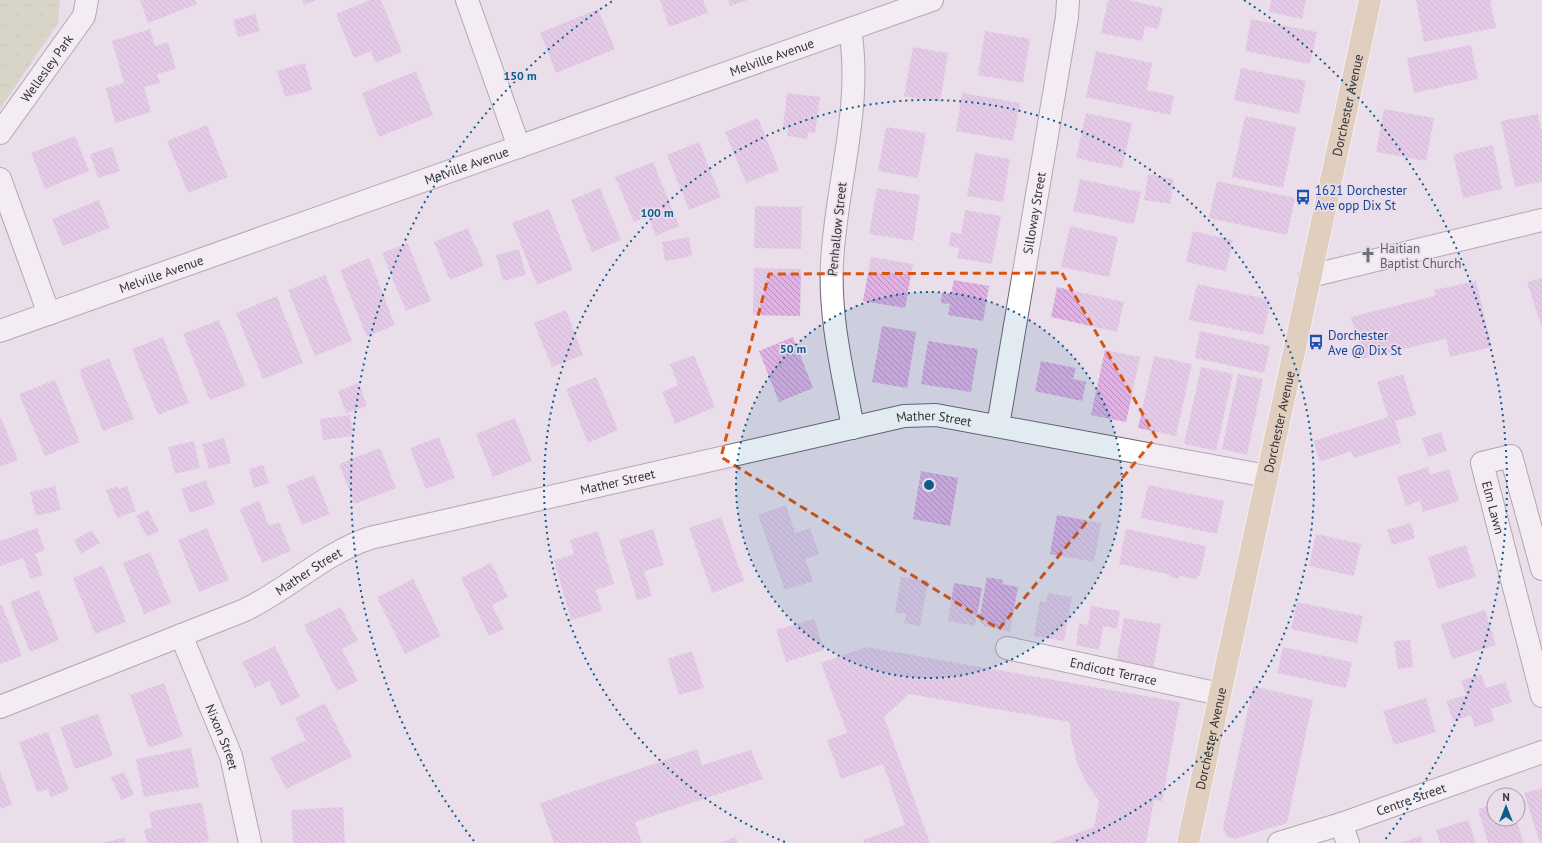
<svg xmlns="http://www.w3.org/2000/svg" width="1542" height="843" viewBox="0 0 1542 843" font-family="'PT Sans',sans-serif">
<style>
.park{fill:url(#park-tufts)}
.building{fill:url(#building-back-hatch)}
.lines{fill:none;stroke-linecap:round;stroke-linejoin:round}
.street-casing{stroke:#6e656f;stroke-width:24}
.secondary-casing{stroke:#6e656f;stroke-width:24}
.primary-casing{stroke:#fff;stroke-width:24}
.street{stroke:#fff;stroke-width:22}
.secondary{stroke:#fff;stroke-width:22}
.primary{stroke:#d4bb8d;stroke-width:22}
.marked{fill:none;stroke:#d65510;stroke-width:3;stroke-dasharray:8 5;stroke-linejoin:round}
.ring{fill:none;stroke:#0c5c8e;stroke-width:2;stroke-dasharray:2 4}
.labels{text-anchor:middle;dominant-baseline:central;stroke-width:3.5;stroke-linejoin:round;paint-order:stroke}
.street-label{font-size:13px;fill:#353135;stroke:#e9deea}
.transit-label{font-size:13px;fill:#164399;stroke:#e9deea;text-anchor:start}
.worship-label{font-size:13px;fill:#5b616d;stroke:#e9deea;text-anchor:start}
.centre{fill:#0c5c8e;stroke:#e9deea;stroke-width:2}
.ring-label{font-size:12px;text-anchor:middle;font-weight:bold;fill:#0c5c8e;stroke:#e9deea;stroke-width:3.5;stroke-linejoin:round;paint-order:stroke}
</style>
<defs>
<pattern id="park-tufts" width="24" height="20" patternUnits="userSpaceOnUse"><rect width="24" height="20" fill="#c4c89e"/><path d="M3 7l-1-3M5 7V3M7 7l1-3M15 17l-1-3M17 17v-4M19 17l1-3" fill="none" stroke="#a9ac89"/></pattern>
<pattern id="building-back-hatch" width="6" height="6" patternUnits="userSpaceOnUse"><rect width="6" height="6" fill="#e1b1e6"/><path d="M-1 5l2 2M0 0l6 6M5-1l2 2" fill="none" stroke="#b791bb"/></pattern>
</defs>
<rect width="100%" height="100%" fill="#e9deea"/>
<path class="park" d="M 0,0 L 60,0 L 58,23 L 0,109 Z"/>
<path class="building" d="M 140,0 L 195,0 L 197,4 L 148,23 Z
M 302,0 L 317,0 L 304,5 Z
M 370,0 L 381,0 L 402,52 L 375,63 L 371,51 L 354,58 L 336,14 Z
M 660,0 L 703,0 L 708,13 L 669,27 Z
M 728,0 L 747,0 L 730,6 Z
M 1108,0 L 1127,0 L 1163,8 L 1158,29 L 1145,26 L 1142,41 L 1101,33 Z
M 1271,0 L 1306,0 L 1302,19 L 1269,12 Z
M 1416,0 L 1490,0 L 1496,28 L 1424,42 Z
M 598,9 L 615,49 L 556,73 L 540,33 Z
M 255,14 L 260,31 L 238,37 L 233,20 Z
M 1251,19 L 1317,32 L 1310,64 L 1245,51 Z
M 150,29 L 155,46 L 168,42 L 176,69 L 157,74 L 160,83 L 144,87 L 151,112 L 115,123 L 106,88 L 124,83 L 112,41 Z
M 985,31 L 1030,39 L 1023,83 L 978,75 Z
M 1471,45 L 1478,79 L 1414,93 L 1407,58 Z
M 913,47 L 948,53 L 940,102 L 904,96 Z
M 1096,51 L 1152,63 L 1147,90 L 1174,96 L 1170,115 L 1086,97 Z
M 305,63 L 312,90 L 285,97 L 277,71 Z
M 1241,68 L 1306,81 L 1299,114 L 1234,100 Z
M 416,71 L 433,115 L 379,137 L 362,93 Z
M 787,93 L 820,97 L 815,133 L 808,132 L 807,139 L 787,136 L 788,128 L 783,127 Z
M 962,93 L 1020,103 L 1013,141 L 956,131 Z
M 1384,109 L 1434,118 L 1426,161 L 1376,152 Z
M 1086,113 L 1132,123 L 1122,168 L 1076,158 Z
M 1538,114 L 1542,133 L 1542,182 L 1515,187 L 1501,121 Z
M 1245,116 L 1296,127 L 1283,188 L 1232,177 Z
M 758,118 L 779,170 L 746,183 L 725,132 Z
M 207,125 L 228,177 L 188,193 L 167,141 Z
M 886,127 L 926,133 L 918,178 L 878,171 Z
M 75,136 L 89,171 L 45,189 L 31,153 Z
M 699,142 L 721,197 L 689,210 L 667,155 Z
M 1493,145 L 1502,189 L 1463,198 L 1453,154 Z
M 112,147 L 120,171 L 98,178 L 90,154 Z
M 975,153 L 1010,159 L 1003,202 L 967,196 Z
M 653,162 L 679,226 L 656,236 L 648,217 L 634,222 L 615,177 Z
M 1148,174 L 1174,179 L 1170,204 L 1144,200 Z
M 1080,179 L 1141,192 L 1134,224 L 1073,211 Z
M 1217,181 L 1295,198 L 1287,235 L 1209,218 Z
M 600,188 L 621,240 L 592,252 L 571,200 Z
M 877,188 L 920,195 L 913,241 L 869,234 Z
M 99,200 L 110,228 L 63,246 L 52,219 Z
M 755,206 L 802,207 L 801,249 L 754,248 Z
M 549,209 L 573,270 L 537,285 L 512,223 Z
M 965,210 L 1001,216 L 992,264 L 957,258 L 959,248 L 949,246 L 951,232 L 961,234 Z
M 1070,226 L 1118,237 L 1109,277 L 1061,267 Z
M 468,228 L 484,266 L 450,280 L 434,242 Z
M 1193,231 L 1233,240 L 1226,271 L 1186,262 Z
M 689,237 L 692,256 L 665,261 L 662,242 Z
M 408,243 L 431,301 L 406,311 L 382,253 Z
M 519,249 L 526,275 L 503,281 L 496,255 Z
M 871,257 L 913,264 L 905,308 L 863,301 Z
M 369,258 L 395,325 L 367,337 L 340,270 Z
M 754,268 L 801,269 L 800,316 L 753,315 Z
M 325,275 L 352,341 L 315,356 L 288,290 Z
M 1542,278 L 1542,328 L 1527,282 Z
M 954,280 L 989,286 L 983,321 L 948,315 L 950,304 L 941,303 L 942,293 L 951,294 Z
M 1476,281 L 1492,347 L 1450,357 L 1446,339 L 1362,359 L 1351,317 L 1435,296 L 1434,290 Z
M 1197,284 L 1271,300 L 1263,335 L 1189,320 Z
M 1057,287 L 1124,302 L 1117,332 L 1051,317 Z
M 277,296 L 303,363 L 263,379 L 236,313 Z
M 566,310 L 583,355 L 552,367 L 534,323 Z
M 219,320 L 246,386 L 210,400 L 183,334 Z
M 882,326 L 916,332 L 907,388 L 872,382 Z
M 1200,331 L 1270,346 L 1264,373 L 1195,358 Z
M 163,337 L 189,403 L 158,415 L 132,349 Z
M 793,337 L 813,388 L 779,402 L 759,351 Z
M 928,341 L 978,349 L 971,392 L 921,384 Z
M 1105,350 L 1140,357 L 1126,422 L 1091,415 Z
M 694,355 L 715,407 L 675,424 L 662,392 L 678,385 L 670,364 Z
M 1154,356 L 1192,364 L 1176,436 L 1138,428 Z
M 109,358 L 134,419 L 103,431 L 79,370 Z
M 1041,361 L 1076,368 L 1073,379 L 1086,382 L 1082,401 L 1035,391 Z
M 1201,367 L 1233,374 L 1216,451 L 1184,444 Z
M 1238,374 L 1263,379 L 1247,455 L 1222,449 Z
M 1403,374 L 1416,415 L 1395,421 L 1401,443 L 1354,458 L 1351,451 L 1320,462 L 1313,441 L 1388,417 L 1377,382 Z
M 596,377 L 618,430 L 588,443 L 566,389 Z
M 55,380 L 80,442 L 45,456 L 19,394 Z
M 359,383 L 367,406 L 346,413 L 338,391 Z
M 350,415 L 353,436 L 323,440 L 320,419 Z
M 0,416 L 18,460 L 0,467 Z
M 515,418 L 532,461 L 493,477 L 476,434 Z
M 1441,432 L 1447,451 L 1428,457 L 1422,438 Z
M 439,437 L 455,478 L 426,489 L 410,448 Z
M 224,438 L 231,463 L 209,469 L 202,444 Z
M 194,441 L 200,468 L 175,474 L 168,447 Z
M 380,448 L 396,488 L 355,504 L 339,464 Z
M 263,465 L 269,483 L 254,488 L 249,469 Z
M 1428,467 L 1430,475 L 1449,469 L 1459,501 L 1423,512 L 1420,501 L 1406,506 L 1397,477 Z
M 921,471 L 958,478 L 950,526 L 913,519 Z
M 314,475 L 330,514 L 302,525 L 286,486 Z
M 206,480 L 215,504 L 190,513 L 181,489 Z
M 1148,485 L 1224,501 L 1217,534 L 1141,518 Z
M 55,486 L 61,510 L 36,516 L 30,492 Z
M 117,486 L 118,489 L 127,486 L 136,511 L 117,518 L 106,490 Z
M 259,501 L 269,526 L 279,522 L 291,551 L 262,563 L 240,509 Z
M 786,505 L 795,533 L 810,528 L 819,554 L 805,559 L 813,581 L 785,590 L 758,515 Z
M 148,510 L 159,531 L 147,537 L 136,516 Z
M 1057,515 L 1101,523 L 1094,562 L 1050,554 Z
M 721,517 L 744,581 L 712,593 L 689,528 Z
M 1411,523 L 1415,538 L 1392,545 L 1387,530 Z
M 37,528 L 45,550 L 35,554 L 43,575 L 31,579 L 23,558 L 0,566 L 0,541 Z
M 207,528 L 229,580 L 199,592 L 178,540 Z
M 653,529 L 664,565 L 644,571 L 652,596 L 637,600 L 619,540 Z
M 1126,529 L 1206,546 L 1200,575 L 1194,579 L 1180,576 L 1178,579 L 1171,577 L 1168,574 L 1119,564 Z
M 92,530 L 100,543 L 81,554 L 74,540 Z
M 598,531 L 614,584 L 596,590 L 602,611 L 571,620 L 554,560 L 574,554 L 570,540 Z
M 1316,534 L 1361,544 L 1354,576 L 1309,566 Z
M 1466,545 L 1476,577 L 1438,589 L 1428,557 Z
M 150,552 L 171,603 L 144,614 L 123,563 Z
M 491,563 L 508,597 L 492,605 L 504,629 L 489,636 L 461,578 Z
M 103,565 L 126,622 L 95,634 L 73,578 Z
M 901,577 L 928,581 L 920,626 L 904,623 L 906,614 L 895,612 Z
M 987,577 L 1003,580 L 1002,584 L 1018,587 L 1010,632 L 984,626 L 979,621 Z
M 413,579 L 441,636 L 405,654 L 377,597 Z
M 954,583 L 982,588 L 975,626 L 948,621 Z
M 39,590 L 59,640 L 30,652 L 10,602 Z
M 1048,593 L 1072,597 L 1064,641 L 1034,636 L 1040,601 L 1046,602 Z
M 1297,602 L 1363,616 L 1357,643 L 1291,629 Z
M 2,605 L 22,656 L 0,664 L 0,606 Z
M 1091,606 L 1120,611 L 1117,629 L 1103,626 L 1099,650 L 1076,645 L 1079,623 L 1088,625 Z
M 341,607 L 358,641 L 342,649 L 358,681 L 337,691 L 304,625 Z
M 1485,610 L 1496,645 L 1452,659 L 1441,624 Z
M 1124,618 L 1161,624 L 1153,670 L 1116,663 Z
M 814,619 L 824,650 L 786,662 L 776,630 Z
M 1410,640 L 1413,667 L 1398,669 L 1394,641 Z
M 275,646 L 300,697 L 281,706 L 269,681 L 255,688 L 242,662 Z
M 866,647 L 1180,702 L 1162,801 L 1154,800 L 1146,843 L 1050,843 L 1094,827 L 1099,801 L 1087,784 L 1077,763 L 1071,738 L 1070,722 L 909,694 L 884,717 L 930,843 L 864,843 L 863,840 L 905,825 L 883,764 L 841,779 L 827,740 L 847,733 L 821,663 Z
M 1283,647 L 1352,662 L 1346,688 L 1277,673 Z
M 692,651 L 704,688 L 679,695 L 668,659 Z
M 1481,674 L 1486,688 L 1505,682 L 1512,702 L 1491,709 L 1494,721 L 1475,727 L 1471,715 L 1453,721 L 1446,701 L 1466,695 L 1461,681 Z
M 164,683 L 183,736 L 149,748 L 130,695 Z
M 1253,686 L 1313,700 L 1287,823 L 1235,839 L 1226,836 L 1223,827 Z
M 1426,698 L 1436,732 L 1394,745 L 1383,711 Z
M 325,703 L 352,757 L 286,789 L 270,758 L 306,740 L 295,718 Z
M 98,714 L 113,756 L 75,769 L 60,727 Z
M 48,732 L 69,790 L 51,797 L 48,789 L 37,792 L 19,742 Z
M 191,748 L 199,787 L 144,797 L 136,759 Z
M 697,749 L 702,765 L 751,750 L 763,779 L 635,822 L 642,843 L 554,843 L 540,803 Z
M 0,771 L 12,805 L 0,809 Z
M 124,772 L 134,795 L 121,800 L 111,777 Z
M 1542,788 L 1542,843 L 1540,843 L 1524,793 Z
M 202,802 L 209,841 L 198,843 L 147,843 L 144,830 L 152,828 L 149,812 Z
M 1494,804 L 1494,819 L 1516,819 L 1524,843 L 1488,843 L 1478,809 Z
M 343,807 L 345,843 L 293,843 L 291,810 Z
M 1468,820 L 1476,843 L 1440,843 L 1436,830 Z
M 1421,836 L 1423,843 L 1400,843 Z
M 735,837 L 738,843 L 721,843 Z
M 125,838 L 126,843 L 104,843 L 104,842 Z"/>
<g class="lines">
<g class="street-casing">
<g id="street">
<path d="M 467,0 L 519,147"/>
<path d="M 850,29 C 863,107 836,185 832,262 C 829,318 843,373 853,428"/>
<path id="s1" d="M 0,133 L 84,16 L 87,0"/>
<path d="M 0,179 L 49,314"/>
<path d="M 1310,276 L 1542,220"/>
<path id="s2" d="M 998,426 L 1067,17 L 1068,0"/>
<path id="s3" d="M 1542,569 L 1511,456 L 1482,463 L 1542,696"/>
<path id="s4" d="M 181,635 L 231,756 L 250,843"/>
<path id="s5" d="M 1007,648 L 1220,694"/>
<path id="s6" d="M 0,707 L 245,610 C 288,589 325,553 370,538 L 904,416 L 936,415 L 1267,476"/>
<path d="M 1341,824 L 1348,843"/>
<path id="s7" d="M 1279,843 L 1341,824 L 1542,752"/>
</g>
</g>
<g class="secondary-casing">
<g id="secondary">
<path id="s8" d="M 0,331 L 932,0"/>
</g>
</g>
<g class="primary-casing">
<g id="primary">
<path id="s9" d="M 1188,843 L 1370,0"/>
</g>
</g>
<use href="#street" class="street"/>
<use href="#secondary" class="secondary"/>
<use href="#primary" class="primary"/>
</g>
<path d="M0 0H1542V843H0ZM 1062,273 L 1156,437 L 999,629 L 721,457 L 769,274 Z" fill="#e9deea" fill-opacity=".55" fill-rule="evenodd"/>
<path class="marked" d="M 1062,273 L 1156,437 L 999,629 L 721,457 L 769,274 Z"/>
<circle cx="929" cy="485" r="193" fill="#0c5c8e" fill-opacity=".12"/>
<g class="ring">
<circle cx="929" cy="485" r="193"/>
<path d="M785 842A385 385 0 1 1 1073 842"/>
<path d="M474 841A578 578 0 0 1 614 0M1244 0A578 578 0 0 1 1384 841"/>
</g>
<defs>
<g id="bus-bare" transform="scale(1.2)"><path d="M-5-6H5V4H4V6H2V4H-2V6H-4V4H-5ZM-3.5-4V0h7V-4ZM-3.5 1.2v1.5H-2V1.2ZM2 1.2v1.5H3.5V1.2Z" fill="#1a4fb4" stroke="#e9deea" stroke-width="2.5" paint-order="stroke"/></g>
<g id="church-bare" transform="scale(1.2)"><path d="M-1.2-6h2.4v3.5h3.3v2.4h-3.3V6h-2.4V-.1h-3.3v-2.4h3.3Z" fill="#6b7280" stroke="#e9deea" stroke-width="2.5" paint-order="stroke"/></g>
</defs>
<g fill-rule="evenodd">
<use href="#bus-bare" x="1303" y="197"/>
<use href="#church-bare" x="1368" y="255"/>
<use href="#bus-bare" x="1316" y="342"/>
</g>
<g class="labels">
<g class="street-label">
<text stroke="none"><textPath href="#s8" startOffset="819">Melville Avenue</textPath></text>
<text stroke="none"><textPath href="#s1" startOffset="80">Wellesley Park</textPath></text>
<text stroke="none"><textPath href="#s9" startOffset="755">Dorchester Avenue</textPath></text>
<text stroke="none"><textPath href="#s8" startOffset="495">Melville Avenue</textPath></text>
<text stroke="none"><textPath href="#s2" startOffset="216">Silloway Street</textPath></text>
<text transform="translate(837 229) rotate(-84)">Penhallow Street</text>
<text stroke="none"><textPath href="#s8" startOffset="171">Melville Avenue</textPath></text>
<text stroke="none"><textPath href="#s6" startOffset="986">Mather Street</textPath></text>
<text stroke="none"><textPath href="#s9" startOffset="431">Dorchester Avenue</textPath></text>
<text stroke="none"><textPath href="#s6" startOffset="662">Mather Street</textPath></text>
<text stroke="none"><textPath href="#s3" startOffset="193">Elm Lawn</textPath></text>
<text stroke="none"><textPath href="#s6" startOffset="338">Mather Street</textPath></text>
<text stroke="none"><textPath href="#s5" startOffset="109">Endicott Terrace</textPath></text>
<text stroke="none"><textPath href="#s4" startOffset="110">Nixon Street</textPath></text>
<text stroke="none"><textPath href="#s9" startOffset="107">Dorchester Avenue</textPath></text>
<text stroke="none"><textPath href="#s7" startOffset="139">Centre Street</textPath></text>
</g>
<g class="transit-label">
<text x="1315" y="190">1621 Dorchester<tspan x="1315" dy="15">Ave opp Dix St</tspan></text>
<text x="1328" y="335">Dorchester<tspan x="1328" dy="15">Ave @ Dix St</tspan></text>
</g>
<g class="worship-label">
<text x="1380" y="248">Haitian<tspan x="1380" dy="15">Baptist Church</tspan></text>
</g>
</g>
<circle cx="929" cy="485" r="6" class="centre"/>
<g class="ring-label">
<text x="520" y="80">150 m</text>
<text x="657" y="217">100 m</text>
<text x="793" y="353">50 m</text>
</g>
<g transform="translate(1506 807)"><circle r="19" fill="#e9deea" stroke="#a199a2"/>
<path d="M0-3L7 15L0 10L-7 15Z" fill="#0c5c8e"/>
<text y="-6" font-size="11" font-weight="bold" text-anchor="middle" fill="#353135">N</text>
</g>
</svg>
